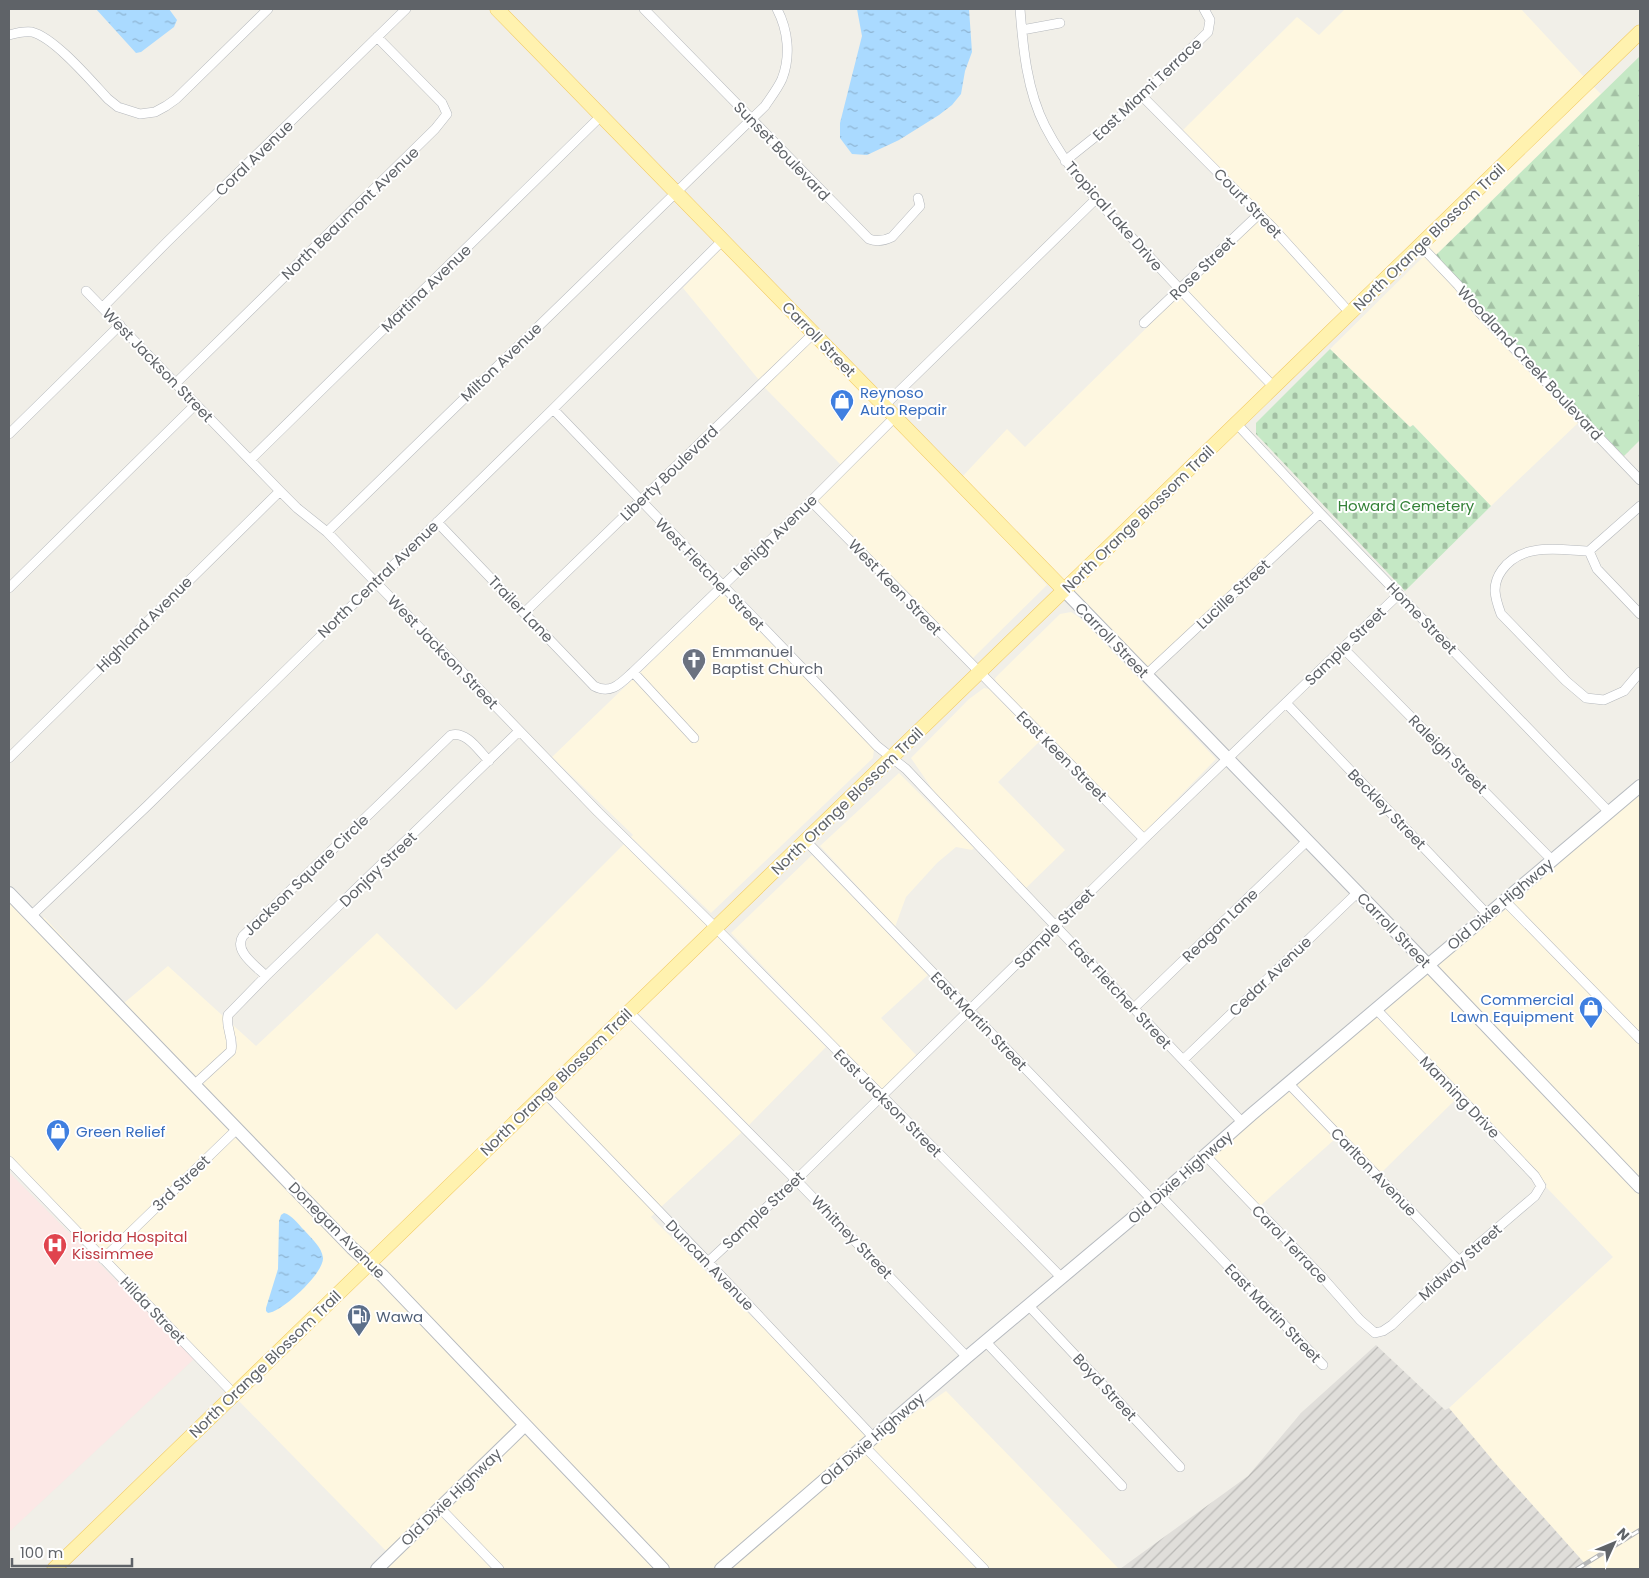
<svg xmlns="http://www.w3.org/2000/svg" width="1649" height="1578" viewBox="0 0 1649 1578" font-family="Poppins,sans-serif">
<style>
.commercial{fill:#fef7e0}
.industrial{fill:url(#industrial-furrows)}
.medical{fill:#fce8e6}
.forest{fill:url(#forest-firs)}
.cemetery{fill:url(#cemetery-stones)}
.water{fill:url(#water-ripples)}
.lines{fill:none;stroke-linecap:round;stroke-linejoin:round}
.street-casing{stroke:#b5b8bc;stroke-width:10}
.secondary-casing{stroke:#b6babf;stroke-width:14}
.primary-casing{stroke:#f2c960;stroke-width:15}
.street{stroke:#fff;stroke-width:9}
.secondary{stroke:#fff;stroke-width:12}
.primary{stroke:#fff2af;stroke-width:14}
.rail-casing{stroke:#b6b7b8;stroke-width:4.5}
.rail{stroke:#fff;stroke-width:2.5;stroke-dasharray:8;stroke-linecap:butt}
.labels{text-anchor:middle;dominant-baseline:central;stroke-width:4;stroke-linejoin:round;paint-order:stroke}
.street-label{font-size:15px;fill:#5f6368;stroke:#fff}
.shop-label{font-size:15px;fill:#366cbe;stroke:#fff;text-anchor:start}
.park-label{font-size:15px;fill:#348238;stroke:#fff}
.worship-label{font-size:15px;fill:#5b616d;stroke:#fff;text-anchor:start}
.health-label{font-size:15px;fill:#be3a42;stroke:#fff;text-anchor:start}
.service-label{font-size:15px;fill:#4e5e75;stroke:#fff;text-anchor:start}
</style>
<defs>
<pattern id="industrial-furrows" width="10" height="10" patternUnits="userSpaceOnUse" patternTransform="scale(1.25)"><rect width="10" height="10" fill="#e0deda"/><path d="M-1 1l2-2M0 10L10 0M9 11l2-2" fill="none" stroke="#b9b8b5"/></pattern>
<pattern id="forest-firs" width="22" height="20" patternUnits="userSpaceOnUse" patternTransform="scale(1.25)"><rect width="22" height="20" fill="#c5e8c5"/><path d="M5 1l3.5 6h-7zM16 11l3.5 6h-7z" fill="#a3c0a4"/></pattern>
<pattern id="cemetery-stones" width="16" height="16" patternUnits="userSpaceOnUse" patternTransform="scale(1.25)"><rect width="16" height="16" fill="#c5e8c5"/><path d="M2 7V4a2 2 0 0 1 4 0v3zM10 15v-3a2 2 0 0 1 4 0v3z" fill="#a3c0a4"/></pattern>
<pattern id="water-ripples" width="26" height="14" patternUnits="userSpaceOnUse" patternTransform="scale(1.25)"><rect width="26" height="14" fill="#aadaff"/><path d="M2 4q2-2 4 0t4 0M15 11q2-2 4 0t4 0" fill="none" stroke="#8eb4d2"/></pattern>
</defs>
<rect width="100%" height="100%" fill="#f1efe8"/>
<path class="commercial" d="M 1345,9 L 1521,9 L 1586,79 L 1351,307 L 1277,226 L 1183,130 L 1297,17 L 1319,35 Z
M 1592,85 L 1601,94 L 1436,255 L 1426,245 Z
M 1258,220 L 1344,313 L 1274,381 L 1186,289 Z
M 723,246 L 807,334 L 759,380 L 683,288 Z
M 1424,256 L 1456,290 L 1475,315 L 1578,423 L 1491,506 L 1413,425 L 1410,427 L 1330,349 Z
M 1179,296 L 1267,387 L 1064,584 L 961,478 L 1007,429 L 1025,447 Z
M 813,340 L 889,417 L 841,465 L 764,387 Z
M 895,423 L 1047,585 L 973,658 L 817,501 Z
M 1236,429 L 1313,513 L 1147,669 L 1070,590 Z
M 722,593 L 874,749 L 873,758 L 711,913 L 631,837 L 633,835 L 552,757 L 633,679 L 693,743 L 700,738 L 640,673 Z
M 1071,612 L 1082,619 L 1216,759 L 1144,833 L 996,683 L 995,678 L 1060,614 Z
M 984,688 L 989,689 L 1040,741 L 998,782 L 1065,850 L 1026,888 L 937,796 L 911,758 L 969,699 Z
M 899,773 L 974,848 L 972,850 L 956,847 L 937,863 L 906,897 L 895,927 L 820,846 Z
M 1640,791 L 1640,1033 L 1513,903 L 1547,875 L 1605,821 Z
M 624,844 L 710,928 L 369,1257 L 201,1085 L 234,1054 L 237,1045 L 236,1036 L 228,1037 L 227,1049 L 195,1079 L 37,915 L 38,914 L 43,918 L 44,917 L 124,1003 L 168,966 L 256,1046 L 377,933 L 456,1010 L 482,986 Z
M 812,855 L 928,975 L 881,1018 L 917,1056 L 881,1090 L 731,933 Z
M 9,900 L 231,1129 L 103,1253 L 9,1154 Z
M 1506,909 L 1640,1044 L 1640,1180 L 1436,966 Z
M 715,934 L 826,1047 L 749,1125 L 636,1011 Z
M 1429,972 L 1640,1193 L 1640,1569 L 1593,1569 L 1589,1565 L 1587,1566 L 1495,1463 L 1449,1408 L 1613,1257 L 1546,1187 L 1547,1184 L 1544,1182 L 1538,1172 L 1384,1010 Z
M 1376,1016 L 1456,1099 L 1381,1173 L 1296,1084 Z
M 629,1018 L 742,1132 L 661,1207 L 551,1093 Z
M 1288,1090 L 1335,1139 L 1260,1206 L 1212,1155 Z
M 544,1100 L 655,1213 L 651,1217 L 777,1342 L 867,1438 L 715,1569 L 505,1569 L 446,1508 L 525,1432 L 375,1263 Z
M 237,1135 L 362,1264 L 234,1388 L 109,1259 Z
M 369,1269 L 519,1426 L 388,1553 L 236,1398 Z
M 946,1391 L 1118,1568 L 1116,1569 L 990,1569 L 871,1446 L 891,1428 Z
M 864,1452 L 977,1569 L 727,1569 Z
M 439,1515 L 492,1569 L 383,1569 Z"/>
<path class="industrial" d="M 1376,1345 L 1445,1410 L 1449,1408 L 1495,1463 L 1587,1566 L 1581,1569 L 1116,1569 L 1118,1568 L 1120,1569 L 1248,1476 L 1301,1413 Z"/>
<path class="medical" d="M 9,1172 L 194,1359 L 9,1532 Z"/>
<path class="forest" d="M 1640,56 L 1640,440 L 1624,456 L 1482,309 L 1461,282 L 1436,255 Z"/>
<path class="cemetery" d="M 1330,349 L 1410,427 L 1413,425 L 1491,506 L 1405,591 L 1256,434 L 1256,423 Z"/>
<path class="water" d="M 96,9 L 169,9 L 177,20 L 174,27 L 141,52 L 136,53 Z
M 857,9 L 969,9 L 972,52 L 965,71 L 961,94 L 952,105 L 939,115 L 899,140 L 867,155 L 852,154 L 840,138 L 840,123 L 862,36 Z
M 284,1213 C 292,1215 298,1224 304,1230 C 311,1238 322,1247 323,1258 C 324,1273 282,1312 268,1313 L 266,1311 L 266,1308 L 278,1269 L 279,1221 L 281,1215 Z"/>
<g class="lines">
<g class="street-casing">
<path id="street" d="M 644,9 L 869,239 C 877,242 884,241 892,237 L 920,206 L 918,198
M 1020,9 C 1023,48 1027,91 1045,126 C 1068,171 1102,206 1136,242 C 1181,291 1227,339 1274,387
M 1022,30 L 1060,23
M 9,35 C 16,33 24,31 32,32 C 55,38 91,81 108,99 L 118,107 L 140,114 L 155,112 L 166,106 L 176,99 L 268,9
M 1142,96 L 1274,229 L 1350,313
M 1065,161 L 1120,117 L 1208,32 L 1210,20 L 1204,9
M 1420,245 L 1458,285 L 1479,312 L 1640,480
M 86,291 L 280,491 L 297,508 L 327,532 L 598,812 L 716,928 L 1062,1278
M 103,307 L 167,242 L 406,9
M 1144,323 L 1259,214
M 176,383 L 435,129 L 447,114 L 442,103 L 377,37
M 884,406 L 1096,199
M 553,409 L 831,698 L 877,746 L 906,769 L 1243,1123
M 1236,423 L 1320,513 L 1609,812
M 9,434 L 120,325
M 250,460 L 601,116
M 811,501 L 1144,839
M 1640,506 L 1589,551 C 1559,550 1522,542 1502,570 C 1491,585 1495,598 1501,614 L 1566,681 L 1586,698 L 1604,700 L 1624,691 L 1640,672
M 437,522 L 594,686 C 611,695 621,683 633,672 L 811,501 L 895,417
M 327,532 L 765,106 C 771,97 778,88 782,79 C 791,56 788,30 777,9
M 1589,551 L 1597,569 L 1640,614
M 9,588 L 196,404
M 525,612 L 814,333
M 1343,648 L 1552,860
M 633,672 L 694,738
M 1146,675 L 1320,513
M 1286,703 L 1488,915
M 9,758 L 280,491
M 806,841 L 1153,1201
M 1505,901 L 1640,1039
M 31,916 L 147,806 L 553,409 L 723,240
M 266,976 L 519,731
M 1134,1008 L 1307,841
M 629,1012 L 796,1180 L 967,1357
M 1183,1060 L 1357,893
M 1289,1084 L 1459,1261
M 194,1085 L 231,1051 C 234,1038 225,1027 228,1015 L 266,976 C 256,966 233,951 243,936 L 451,735 C 467,731 479,751 489,761
M 545,1093 L 708,1262 L 874,1438
M 1205,1155 L 1322,1277 L 1360,1320 L 1375,1333 L 1383,1331 L 1392,1325 L 1459,1261 L 1535,1196 L 1541,1186 L 1535,1176 L 1377,1010
M 9,1161 L 234,1394
M 1160,1195 L 1323,1365
M 103,1259 L 237,1129
M 708,1262 L 796,1180 L 1144,839 L 1399,594
M 1029,1306 L 1180,1467
M 986,1342 L 1122,1486
M 864,1446 L 984,1569
M 440,1508 L 499,1569"/>
</g>
<g class="secondary-casing">
<path id="secondary" d="M 1064,590 L 1428,965 L 1640,1187
M 9,893 L 352,1248 L 383,1276 L 663,1569
M 377,1569 L 525,1425
M 721,1569 L 967,1357 L 1160,1195 L 1252,1114 L 1640,786"/>
</g>
<g class="primary-casing">
<path id="primary" d="M 497,9 L 1064,590
M 54,1569 L 1640,32"/>
</g>
<use href="#street" class="street"/>
<use href="#secondary" class="secondary"/>
<use href="#primary" class="primary"/>
<g class="rail-casing">
<path id="rail" d="M 1577,1569 L 1640,1530"/>
</g>
<use href="#rail" class="rail"/>
</g>
<defs>
<g id="shop-pin" transform="scale(1.25)"><path d="M0 17L-7.5 6A9.5 9.5 0 1 1 7.5 6Z" fill="#3f7fe0" stroke="#fff"/><path d="M-5-2.5h2.3a2.7 3.5 0 0 1 5.4 0H5L5.5 6h-11ZM-1.5-2.5h3a1.5 2.3 0 0 0-3 0Z" fill="#fff"/></g>
<g id="church-pin" transform="scale(1.25)"><path d="M0 17L-7.5 6A9.5 9.5 0 1 1 7.5 6Z" fill="#6b7280" stroke="#fff"/><path d="M-1.2-6h2.4v3.5h3.3v2.4h-3.3V6h-2.4V-.1h-3.3v-2.4h3.3Z" fill="#fff"/></g>
<g id="hospital-pin" transform="scale(1.25)"><path d="M0 17L-7.5 6A9.5 9.5 0 1 1 7.5 6Z" fill="#e0444e" stroke="#fff"/><path d="M-5-5h3v3.5h4V-5h3V5h-3V1.5h-4V5h-3Z" fill="#fff"/></g>
<g id="fuel-pin" transform="scale(1.25)"><path d="M0 17L-7.5 6A9.5 9.5 0 1 1 7.5 6Z" fill="#5c6f8a" stroke="#fff"/><path d="M-5.5-6h7V0h2V4h1.3V-2.5L3-4.5l.8-.8L6-3V5H2.5V1h-1V6h-7ZM-4.2-4.7v3.2H.2V-4.7Z" fill="#fff"/></g>
</defs>
<g fill-rule="evenodd">
<use href="#shop-pin" x="842" y="401"/>
<use href="#church-pin" x="694" y="660"/>
<use href="#shop-pin" x="1591" y="1008"/>
<use href="#shop-pin" x="58" y="1131"/>
<use href="#hospital-pin" x="55" y="1245"/>
<use href="#fuel-pin" x="359" y="1316"/>
</g>
<g class="labels">
<g class="street-label">
<text transform="translate(1147 89) rotate(-43)">East Miami Terrace</text>
<text transform="translate(782 151) rotate(46)">Sunset Boulevard</text>
<text transform="translate(254 158) rotate(-44)">Coral Avenue</text>
<text transform="translate(1248 203) rotate(46)">Court Street</text>
<text transform="translate(350 213) rotate(-44)">North Beaumont Avenue</text>
<text transform="translate(1114 216) rotate(49)">Tropical Lake Drive</text>
<text transform="translate(1429 237) rotate(-44)">North Orange Blossom Trail</text>
<text transform="translate(1202 268) rotate(-44)">Rose Street</text>
<text transform="translate(426 288) rotate(-44)">Martina Avenue</text>
<text transform="translate(819 339) rotate(46)">Carroll Street</text>
<text transform="translate(501 362) rotate(-44)">Milton Avenue</text>
<text transform="translate(1530 363) rotate(47)">Woodland Creek Boulevard</text>
<text transform="translate(158 365) rotate(46)">West Jackson Street</text>
<text transform="translate(669 473) rotate(-44)">Liberty Boulevard</text>
<text transform="translate(1138 519) rotate(-44)">North Orange Blossom Trail</text>
<text transform="translate(775 535) rotate(-44)">Lehigh Avenue</text>
<text transform="translate(710 574) rotate(46)">West Fletcher Street</text>
<text transform="translate(378 579) rotate(-44)">North Central Avenue</text>
<text transform="translate(895 587) rotate(46)">West Keen Street</text>
<text transform="translate(1233 594) rotate(-43)">Lucille Street</text>
<text transform="translate(521 609) rotate(46)">Trailer Lane</text>
<text transform="translate(1422 618) rotate(46)">Home Street</text>
<text transform="translate(144 624) rotate(-45)">Highland Avenue</text>
<text transform="translate(1112 640) rotate(46)">Carroll Street</text>
<text transform="translate(1345 646) rotate(-44)">Sample Street</text>
<text transform="translate(443 652) rotate(46)">West Jackson Street</text>
<text transform="translate(1448 754) rotate(45)">Raleigh Street</text>
<text transform="translate(1062 756) rotate(45)">East Keen Street</text>
<text transform="translate(847 801) rotate(-44)">North Orange Blossom Trail</text>
<text transform="translate(1387 809) rotate(46)">Beckley Street</text>
<text transform="translate(378 869) rotate(-44)">Donjay Street</text>
<text transform="translate(306 875) rotate(-44)">Jackson Square Circle</text>
<text transform="translate(1500 904) rotate(-40)">Old Dixie Highway</text>
<text transform="translate(1220 925) rotate(-44)">Reagan Lane</text>
<text transform="translate(1054 928) rotate(-45)">Sample Street</text>
<text transform="translate(1394 930) rotate(46)">Carroll Street</text>
<text transform="translate(1270 976) rotate(-44)">Cedar Avenue</text>
<text transform="translate(1120 994) rotate(47)">East Fletcher Street</text>
<text transform="translate(979 1021) rotate(46)">East Martin Street</text>
<text transform="translate(556 1082) rotate(-44)">North Orange Blossom Trail</text>
<text transform="translate(1460 1097) rotate(46)">Manning Drive</text>
<text transform="translate(888 1103) rotate(45)">East Jackson Street</text>
<text transform="translate(1374 1172) rotate(46)">Carlton Avenue</text>
<text transform="translate(1180 1177) rotate(-41)">Old Dixie Highway</text>
<text transform="translate(181 1183) rotate(-44)">3rd Street</text>
<text transform="translate(763 1210) rotate(-43)">Sample Street</text>
<text transform="translate(337 1230) rotate(45)">Donegan Avenue</text>
<text transform="translate(852 1237) rotate(46)">Whitney Street</text>
<text transform="translate(1290 1244) rotate(46)">Carol Terrace</text>
<text transform="translate(1460 1262) rotate(-42)">Midway Street</text>
<text transform="translate(710 1265) rotate(46)">Duncan Avenue</text>
<text transform="translate(153 1310) rotate(46)">Hilda Street</text>
<text transform="translate(1273 1313) rotate(46)">East Martin Street</text>
<text transform="translate(265 1364) rotate(-44)">North Orange Blossom Trail</text>
<text transform="translate(1105 1387) rotate(47)">Boyd Street</text>
<text transform="translate(872 1439) rotate(-41)">Old Dixie Highway</text>
<text transform="translate(451 1497) rotate(-44)">Old Dixie Highway</text>
</g>
<g class="shop-label">
<text x="860" y="392">Reynoso<tspan x="860" dy="17">Auto Repair</tspan></text>
<text x="1574" y="999" text-anchor="end">Commercial<tspan x="1574" dy="17">Lawn Equipment</tspan></text>
<text x="76" y="1131">Green Relief</text>
</g>
<g class="park-label">
<text x="1406" y="505">Howard Cemetery</text>
</g>
<g class="worship-label">
<text x="712" y="651">Emmanuel<tspan x="712" dy="17">Baptist Church</tspan></text>
</g>
<g class="health-label">
<text x="72" y="1236">Florida Hospital<tspan x="72" dy="17">Kissimmee</tspan></text>
</g>
<g class="service-label">
<text x="376" y="1316">Wawa</text>
</g>
</g>
<rect width="1649" height="1578" fill="none" stroke="#5f6368" stroke-width="20"/>
<g transform="translate(1614 1543) rotate(46)" stroke="#ffffff" stroke-width="4" paint-order="stroke">
<path d="M0-4L9 19L0 12L-9 19Z" fill="#5f6368"/>
<text y="-8" font-size="14" font-weight="bold" text-anchor="middle" fill="#5f6368">N</text>
</g>
<path d="M12 1558v8h120v-8" fill="none" stroke="#5f6368" stroke-width="2.5"/>
<text x="20" y="1558" font-size="15" fill="#5f6368" stroke="#ffffff" stroke-width="4" paint-order="stroke">100 m</text>
</svg>
